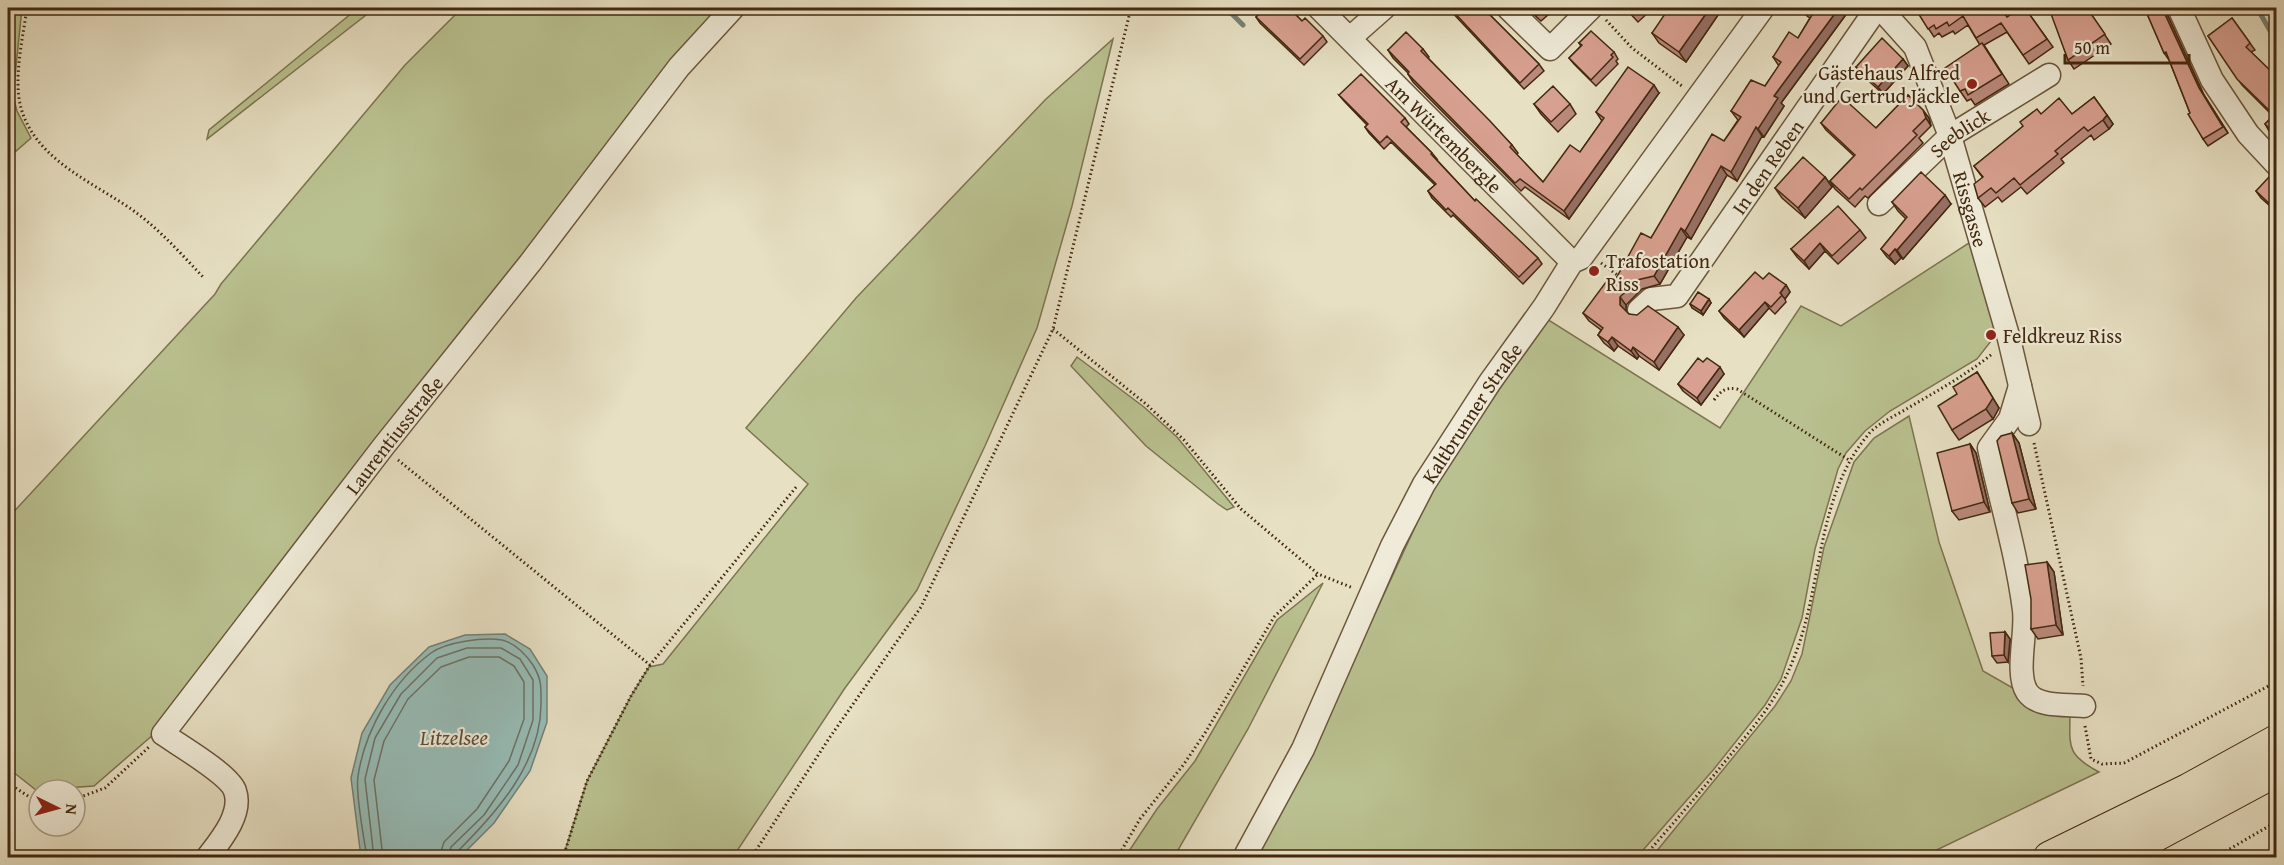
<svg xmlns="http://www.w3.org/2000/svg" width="2284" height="865" viewBox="0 0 2284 865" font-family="'Gentium Book Plus',serif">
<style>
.green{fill:#bac190;stroke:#7e7450;stroke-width:1.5}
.water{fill:#97bdb8;stroke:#758174;stroke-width:1.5}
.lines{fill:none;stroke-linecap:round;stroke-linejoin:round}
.shore{stroke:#6d7264;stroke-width:1.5}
.stream{stroke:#758174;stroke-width:5}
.minor-casing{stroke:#6c563c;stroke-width:25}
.highway-casing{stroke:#43280f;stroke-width:35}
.path{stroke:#43280f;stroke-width:3;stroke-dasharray:1.5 3;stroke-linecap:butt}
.minor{stroke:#efebd8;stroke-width:22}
.highway{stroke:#e7e0c3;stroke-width:33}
.wall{fill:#ba8a7c;stroke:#43280f;stroke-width:1.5}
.shaded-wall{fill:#977065;stroke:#43280f;stroke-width:1.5}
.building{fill:#d8a090;stroke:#43280f;stroke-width:1.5}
.poi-dot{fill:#8f2418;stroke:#efebd8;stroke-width:2}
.labels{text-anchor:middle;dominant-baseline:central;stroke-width:4.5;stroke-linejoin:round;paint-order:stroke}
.poi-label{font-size:20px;fill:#43280f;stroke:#efebd8;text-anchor:start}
.street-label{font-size:20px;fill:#43280f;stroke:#efebd8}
.water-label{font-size:21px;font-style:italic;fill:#584d39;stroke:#efebd8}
</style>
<rect width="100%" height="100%" fill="#e7e0c3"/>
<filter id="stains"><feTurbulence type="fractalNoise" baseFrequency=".00333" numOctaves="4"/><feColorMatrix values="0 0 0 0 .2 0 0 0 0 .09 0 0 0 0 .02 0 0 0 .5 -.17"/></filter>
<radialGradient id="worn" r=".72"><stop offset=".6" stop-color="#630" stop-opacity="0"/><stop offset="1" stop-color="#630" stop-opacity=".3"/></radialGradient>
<path class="green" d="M 8,8 L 22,8 L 13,96 L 17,111 L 31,138 L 8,158 Z
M 358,8 L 375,8 L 207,139 L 209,130 Z
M 462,8 L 722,8 L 154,734 L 94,786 L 36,790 L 8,768 L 8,518 L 215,294 L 221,284 L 405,65 Z
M 1113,39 L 1072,206 L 1037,328 L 985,446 L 917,590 L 845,688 L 733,857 L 563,857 L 587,781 L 631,696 L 649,667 L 663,664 L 808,484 L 746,428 L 856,298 L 1046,99 Z
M 1972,241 L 1998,321 L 1995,336 L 1977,359 L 1890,411 L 1865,431 L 1846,453 L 1838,469 L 1815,549 L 1802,618 L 1781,679 L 1765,705 L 1714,769 L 1637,857 L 1252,858 L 1312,750 L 1434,486 L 1547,319 L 1720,428 L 1801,306 L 1841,326 Z
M 1077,357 L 1144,407 L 1177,437 L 1234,507 L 1227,510 L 1218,504 L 1146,446 L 1071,366 Z
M 1909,416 L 1939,542 L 1983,671 L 2018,691 L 2070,710 C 2070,746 2065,754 2099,772 L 1922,857 L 1651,858 L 1775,706 L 1791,681 L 1802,654 L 1824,547 L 1854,462 L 1874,438 Z
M 1323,583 L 1248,729 L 1174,857 L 1125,857 L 1157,809 L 1195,761 L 1277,620 Z"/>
<path class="water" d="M 505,634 L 530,649 L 547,676 L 547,722 L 530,771 L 494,823 L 460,857 L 361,857 L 351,778 L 362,733 L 390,685 L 429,647 L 465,635 Z"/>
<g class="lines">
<path class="shore" d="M 367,858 C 364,837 355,794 358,776 C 365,730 393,681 431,653 C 446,642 483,637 502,640 C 515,643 526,655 533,665 C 542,680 541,687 541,704 C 541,763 497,812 458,851 L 456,858
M 374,858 L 365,779 L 375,738 L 401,694 L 437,658 L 467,648 L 501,648 L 520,659 L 533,680 L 533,720 L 518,765 L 484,815 L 451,847 L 448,858
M 383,858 L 374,780 L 384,741 L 408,699 L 441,667 L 469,657 L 499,657 L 514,666 L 524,682 L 524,719 L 509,761 L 477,809 L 444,842 L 439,858"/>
<path class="stream" d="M 1226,8 L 1243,25
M 2257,8 L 2276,41"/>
<g class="minor-casing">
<g id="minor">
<path id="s1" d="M 1319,8 L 1572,262"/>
<path d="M 1508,8 L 1550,49 L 1591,8"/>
<path id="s2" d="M 1880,8 L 1915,47 L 1950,136 L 2009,339 L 2029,424"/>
<path d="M 2179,8 L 2212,80 L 2248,134 L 2276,164"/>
<path d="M 1350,38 L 1384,8"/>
<path id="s3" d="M 1879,204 L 1950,136 L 2049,75"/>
<path id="s4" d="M 1639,310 L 1651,299 L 1677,296 L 1877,8"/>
<path d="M 2020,386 L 2010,419 L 1989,448 C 2001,502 2017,556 2024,610 C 2027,633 2015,673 2027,692 C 2038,708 2067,704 2084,706"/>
<path id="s5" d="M 207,858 C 220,841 243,814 235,791 C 230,775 179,745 163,734 L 383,447 L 530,263 L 679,67 L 733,8"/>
<path id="s6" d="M 1244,858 L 1303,749 L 1392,546 L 1424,484 L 1490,382 L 1544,307 L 1572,262 L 1581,258 L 1763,8"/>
</g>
</g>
<g class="highway-casing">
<path id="highway" d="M 2050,858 L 2189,790 L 2276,742
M 2112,858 L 2276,770"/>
</g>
<path class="path" d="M 27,8 C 23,37 13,79 21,108 C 36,162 98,184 138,214 C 163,233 183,256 204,278
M 2271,8 L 2276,17
M 1606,20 L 1632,48 L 1682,86
M 1601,263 L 1620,277
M 1053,329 L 1146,404 L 1184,440 L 1241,509 L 1318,574 L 1353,588
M 1714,400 C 1721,391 1725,387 1737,389 L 1849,460
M 2034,443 L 2081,658 L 2083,686
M 398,460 L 650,665 L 797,486
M 2085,726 L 2091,759 L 2102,764 L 2124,763 L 2276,682
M 8,783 L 31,798 L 39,799
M 75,799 L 105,788 L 149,747
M 563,858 L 587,781 L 631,696 L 650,665
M 751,858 L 830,737 L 921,607 L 1053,329 L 1131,8
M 1117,858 L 1140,819 L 1184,764 L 1205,733 L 1274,617 L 1318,574
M 1643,858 C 1670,827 1697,796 1723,764 C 1753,727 1778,701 1795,655 C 1823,584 1816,498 1867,436 C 1876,424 1895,416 1908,408 C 1937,391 1966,375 1992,354
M 2214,858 L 2276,822"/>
<use href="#minor" class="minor"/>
<use href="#highway" class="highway"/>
</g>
<path class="wall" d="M 1250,8 L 1289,8 L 1302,21 L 1323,36 L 1327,42 L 1304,65 L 1260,23 L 1256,17 L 1258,15 Z
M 1448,8 L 1483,8 L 1539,64 L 1544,71 L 1524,89 Z
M 1527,8 L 1556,8 L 1541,21 Z
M 1625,8 L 1653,8 L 1638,22 Z
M 1801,8 L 1849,8 L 1850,9 L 1781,103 L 1784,106 L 1764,137 L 1762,136 L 1737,181 L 1727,175 L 1691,239 L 1687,237 L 1660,284 L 1642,289 L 1626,305 L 1626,312 L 1629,314 L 1684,335 L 1659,370 L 1639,356 L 1637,359 L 1618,346 L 1614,351 L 1604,343 L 1598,335 L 1601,330 L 1589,321 L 1583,313 L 1614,282 L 1651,238 L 1724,141 L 1738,120 L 1731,111 L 1765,86 L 1779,66 L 1773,57 L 1798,38 L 1810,18 L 1807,16 Z
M 1915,8 L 2007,17 L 2025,8 L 2053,47 L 2029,64 L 2007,32 L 1984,45 L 2009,84 L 1975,105 L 1971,99 L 1967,101 L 1960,91 L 1980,45 L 1968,25 L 1955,34 L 1953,31 L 1942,37 L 1939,33 L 1934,37 Z
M 2087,8 L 2111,44 L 2074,69 L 2068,60 L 2062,9 Z
M 2143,8 L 2166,8 L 2167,14 L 2204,95 L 2228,133 L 2208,146 L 2203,139 L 2190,113 L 2169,60 L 2164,53 L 2148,16 Z
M 1718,15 L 1686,62 L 1659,43 L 1652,33 Z
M 2232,18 L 2255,50 L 2251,52 L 2277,77 L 2277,138 L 2269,131 L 2265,124 L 2273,116 L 2242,85 L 2208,36 Z
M 1579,43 L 1614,52 L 1618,59 L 1616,61 L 1618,64 L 1596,86 L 1574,64 L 1569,58 L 1581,46 Z
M 1423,49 L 1429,57 L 1428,58 L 1512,145 L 1518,153 L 1516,154 L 1543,182 L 1580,152 L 1602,121 L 1596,112 L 1659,93 L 1569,219 L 1525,187 L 1521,191 L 1413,82 L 1408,74 L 1408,73 L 1393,58 L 1388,50 Z
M 1903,59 L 1908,66 L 1883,94 L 1861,74 L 1856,67 Z
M 1339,95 L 1405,118 L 1409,124 L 1406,127 L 1432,153 L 1437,159 L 1436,159 L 1475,201 L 1538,258 L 1542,264 L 1523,284 L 1453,215 L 1451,217 L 1432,198 L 1428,191 L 1435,185 L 1391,142 L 1384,149 L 1369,133 L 1365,127 L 1367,125 L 1344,101 Z
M 1908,95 L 1929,118 L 1931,126 L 1919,138 L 1923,143 L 1868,198 L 1865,196 L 1855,207 L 1835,189 L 1830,181 L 1854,156 L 1826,130 L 1821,123 L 1876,128 Z
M 2094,97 L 2113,124 L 2109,129 L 2094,140 L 2091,135 L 2061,159 L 2064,163 L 2027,194 L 2021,187 L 2002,202 L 1998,197 L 1985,207 L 1978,198 L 1983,178 L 1974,166 L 2041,114 L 2072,114 Z
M 1534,104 L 1570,104 L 1576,114 L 1558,132 L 1541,114 Z
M 1825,177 L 1832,187 L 1805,218 L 1782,198 L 1775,188 Z
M 2277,183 L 2277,212 L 2261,198 L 2256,191 Z
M 1892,202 L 1951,204 L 1903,259 L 1901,258 L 1895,264 L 1887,257 L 1881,249 L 1906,219 L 1898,211 Z
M 1860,230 L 1866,238 L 1838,264 L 1825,251 L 1809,269 L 1797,257 L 1791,249 Z
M 1763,279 L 1786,285 L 1790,292 L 1785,299 L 1786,302 L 1775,314 L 1769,308 L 1744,337 L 1724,318 L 1719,311 Z
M 1709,299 L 1711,303 L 1703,315 L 1692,308 L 1690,304 Z
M 1703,362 L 1724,374 L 1701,405 L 1683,391 L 1678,384 Z
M 1977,372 L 1999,408 L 1993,419 L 1959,440 L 1952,430 L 1957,394 Z
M 2012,433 L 2019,443 L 2036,509 L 2018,513 L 2012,503 Z
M 1970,444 L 1976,453 L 1990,512 L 1959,520 L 1952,511 Z
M 2047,562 L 2054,572 L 2063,635 L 2038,639 L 2031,629 Z
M 2005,632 L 2010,639 L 2008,662 L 1997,663 L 1992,656 Z"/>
<path class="shaded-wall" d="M 1710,8 L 1713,8 L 1718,15 L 1686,62 L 1679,52 Z
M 1839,8 L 1849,8 L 1850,9 L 1781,103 L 1784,106 L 1764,137 L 1758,129 L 1774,96 Z
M 2162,8 L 2166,8 L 2167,14 L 2204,95 L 2228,133 L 2199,88 Z
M 1903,59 L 1908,66 L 1883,94 L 1878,87 Z
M 1654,85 L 1659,93 L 1569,219 L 1564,211 Z
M 1923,110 L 1929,118 L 1931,126 L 1926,118 Z
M 2107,115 L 2113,124 L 2109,129 L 2103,120 Z
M 1756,127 L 1762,136 L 1737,181 L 1731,172 Z
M 1721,166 L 1727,175 L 1691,239 L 1685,231 Z
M 1825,177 L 1832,187 L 1805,218 L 1798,208 Z
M 1945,195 L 1951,204 L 1903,259 L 1897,250 Z
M 1681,228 L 1687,237 L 1660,284 L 1654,276 Z
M 1820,243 L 1825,251 L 1809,269 L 1804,261 Z
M 1895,249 L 1901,258 L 1895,264 L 1889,256 Z
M 1786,285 L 1790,292 L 1785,299 L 1780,293 Z
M 1620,297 L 1626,305 L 1626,313 L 1620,305 Z
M 1709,299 L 1711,303 L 1703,315 L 1701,311 Z
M 1765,302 L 1769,308 L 1744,337 L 1739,330 Z
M 1678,327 L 1684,335 L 1659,370 L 1654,362 Z
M 1612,337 L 1618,346 L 1614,351 L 1608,342 Z
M 1633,347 L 1639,356 L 1637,359 L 1631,351 Z
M 1720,367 L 1724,374 L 1701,405 L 1697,398 Z
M 1977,372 L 1999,408 L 1993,419 L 1986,409 Z
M 2012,433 L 2019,443 L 2036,509 L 2029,499 Z
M 1970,444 L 1976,453 L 1990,512 L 1984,502 Z
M 2047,562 L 2054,572 L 2063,635 L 2056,625 Z
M 2005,632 L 2010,639 L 2008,662 L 2004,655 Z"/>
<path class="building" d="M 1252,8 L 1289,8 L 1302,21 L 1305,18 L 1323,36 L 1300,59 L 1256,17 L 1259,14 Z
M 1450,8 L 1483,8 L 1539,64 L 1520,83 Z
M 1529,8 L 1545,8 L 1537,15 Z
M 1627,8 L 1636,8 L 1632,12 Z
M 1669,8 L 1710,8 L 1679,52 L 1652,33 Z
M 1801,8 L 1839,8 L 1774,96 L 1778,98 L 1758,129 L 1756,127 L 1731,172 L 1721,166 L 1685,231 L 1681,228 L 1654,276 L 1637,280 L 1620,297 L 1620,305 L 1629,314 L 1637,315 L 1648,306 L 1678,327 L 1654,362 L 1633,347 L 1631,351 L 1612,337 L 1608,342 L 1598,335 L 1603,328 L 1583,313 L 1609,278 L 1614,282 L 1641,233 L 1651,238 L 1712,134 L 1724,141 L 1741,117 L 1731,111 L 1751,80 L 1765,86 L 1781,62 L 1773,57 L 1789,32 L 1798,38 L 1812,15 Z
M 1915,8 L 2001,8 L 2007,17 L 2021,8 L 2025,8 L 2047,39 L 2023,55 L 2001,23 L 1976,38 L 1963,16 L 1949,26 L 1947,22 L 1936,29 L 1934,25 L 1928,29 Z
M 2054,8 L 2061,8 L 2062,9 L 2065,8 L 2087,8 L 2105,34 L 2068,60 L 2050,11 Z
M 2143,8 L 2162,8 L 2199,88 L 2223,127 L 2203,139 L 2188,114 L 2190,113 L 2166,52 L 2164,53 L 2145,9 L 2144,9 Z
M 2232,18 L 2250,43 L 2246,47 L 2277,77 L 2277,90 L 2275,91 L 2277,93 L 2277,136 L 2265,124 L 2274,115 L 2237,79 L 2208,36 Z
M 1591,31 L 1614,52 L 1611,55 L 1613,57 L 1591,80 L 1569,58 L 1582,45 L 1579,43 Z
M 1406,32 L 1423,49 L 1421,51 L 1490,121 L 1512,145 L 1510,147 L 1543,182 L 1570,145 L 1580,152 L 1604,118 L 1596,112 L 1628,67 L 1654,85 L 1564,211 L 1520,179 L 1515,183 L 1408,74 L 1409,72 L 1388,50 Z
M 1882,38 L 1903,59 L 1878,87 L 1856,67 Z
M 1982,43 L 2002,74 L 1968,95 L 1965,89 L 1960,91 L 1945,68 Z
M 1361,74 L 1405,118 L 1401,122 L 1432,153 L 1431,154 L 1475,201 L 1476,199 L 1538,258 L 1519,277 L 1448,208 L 1446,210 L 1428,191 L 1436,184 L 1387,136 L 1380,143 L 1365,127 L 1368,124 L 1339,95 Z
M 1553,86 L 1570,104 L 1551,122 L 1534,104 Z
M 1908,95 L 1923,110 L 1926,118 L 1913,131 L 1917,135 L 1862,190 L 1860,188 L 1849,199 L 1830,181 L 1855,155 L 1821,123 L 1842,97 L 1876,128 Z
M 2094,97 L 2107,115 L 2103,120 L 2088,131 L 2084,127 L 2055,151 L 2058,154 L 2020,185 L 2014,178 L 1996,193 L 1991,188 L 1978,198 L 1974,184 L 1983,177 L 1974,166 L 2023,126 L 2020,122 L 2037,109 L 2041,114 L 2059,98 L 2072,114 Z
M 1803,157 L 1825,177 L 1798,208 L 1775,188 Z
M 1921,172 L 1945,195 L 1897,250 L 1895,249 L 1889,256 L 1881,249 L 1907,217 L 1892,202 Z
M 2269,177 L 2277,183 L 2277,205 L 2274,208 L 2256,191 Z
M 1838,206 L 1860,230 L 1832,256 L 1820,243 L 1804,261 L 1791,249 Z
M 1755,272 L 1763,279 L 1769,273 L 1786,285 L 1780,293 L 1782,295 L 1771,307 L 1765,302 L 1739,330 L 1719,311 Z
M 1698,292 L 1709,299 L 1701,311 L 1690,304 Z
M 1698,358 L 1703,362 L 1707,358 L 1720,367 L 1697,398 L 1678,384 Z
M 1977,372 L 1993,398 L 1986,409 L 1952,430 L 1938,406 L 1957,394 L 1953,387 Z
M 2012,433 L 2029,499 L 2012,503 L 1997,441 L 2001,436 Z
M 1970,444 L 1984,502 L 1952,511 L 1937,453 Z
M 2047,562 L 2056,625 L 2031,629 L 2031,599 L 2025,565 Z
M 2005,632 L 2004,655 L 1992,656 L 1990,633 Z"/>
<g class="poi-dot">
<circle cx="1972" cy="84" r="6"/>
<circle cx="1594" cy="271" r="6"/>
<circle cx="1991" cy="335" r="6"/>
</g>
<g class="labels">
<g class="poi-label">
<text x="1960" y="72" text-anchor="end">Gästehaus Alfred<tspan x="1960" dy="23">und Gertrud Jäckle</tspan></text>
<text x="1606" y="260">Trafostation<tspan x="1606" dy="23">Riss</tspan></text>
<text x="2003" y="335">Feldkreuz Riss</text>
</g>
<g class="street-label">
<text stroke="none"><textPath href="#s3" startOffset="108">Seeblick</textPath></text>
<text stroke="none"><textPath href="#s1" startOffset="178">Am Würtembergle</textPath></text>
<text stroke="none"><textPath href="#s4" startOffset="200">In den Reben</textPath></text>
<text stroke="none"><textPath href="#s2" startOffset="224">Rissgasse</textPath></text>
<text stroke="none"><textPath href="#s6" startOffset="501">Kaltbrunner Straße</textPath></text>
<text stroke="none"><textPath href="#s5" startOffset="546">Laurentiusstraße</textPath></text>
</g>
<g class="water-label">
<text x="454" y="737">Litzelsee</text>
</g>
</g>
<rect width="2284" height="865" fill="none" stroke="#e7e0c3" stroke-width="30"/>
<rect x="9" y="9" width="2266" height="847" fill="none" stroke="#43280f" stroke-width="3"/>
<rect x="15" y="15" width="2254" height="835" fill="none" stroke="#43280f" stroke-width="1.5"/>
<g transform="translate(57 808) rotate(95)"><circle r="28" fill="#efebd8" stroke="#aa9d88" stroke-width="1.5"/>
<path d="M0-4.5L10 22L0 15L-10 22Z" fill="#8f2418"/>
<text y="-9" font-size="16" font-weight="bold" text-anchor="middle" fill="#43280f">N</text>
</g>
<path d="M2065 54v9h124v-9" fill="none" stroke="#43280f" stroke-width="3"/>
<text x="2074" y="54" font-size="18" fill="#43280f" stroke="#efebd8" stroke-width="4.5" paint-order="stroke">50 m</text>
<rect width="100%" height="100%" filter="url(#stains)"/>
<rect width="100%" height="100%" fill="url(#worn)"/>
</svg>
